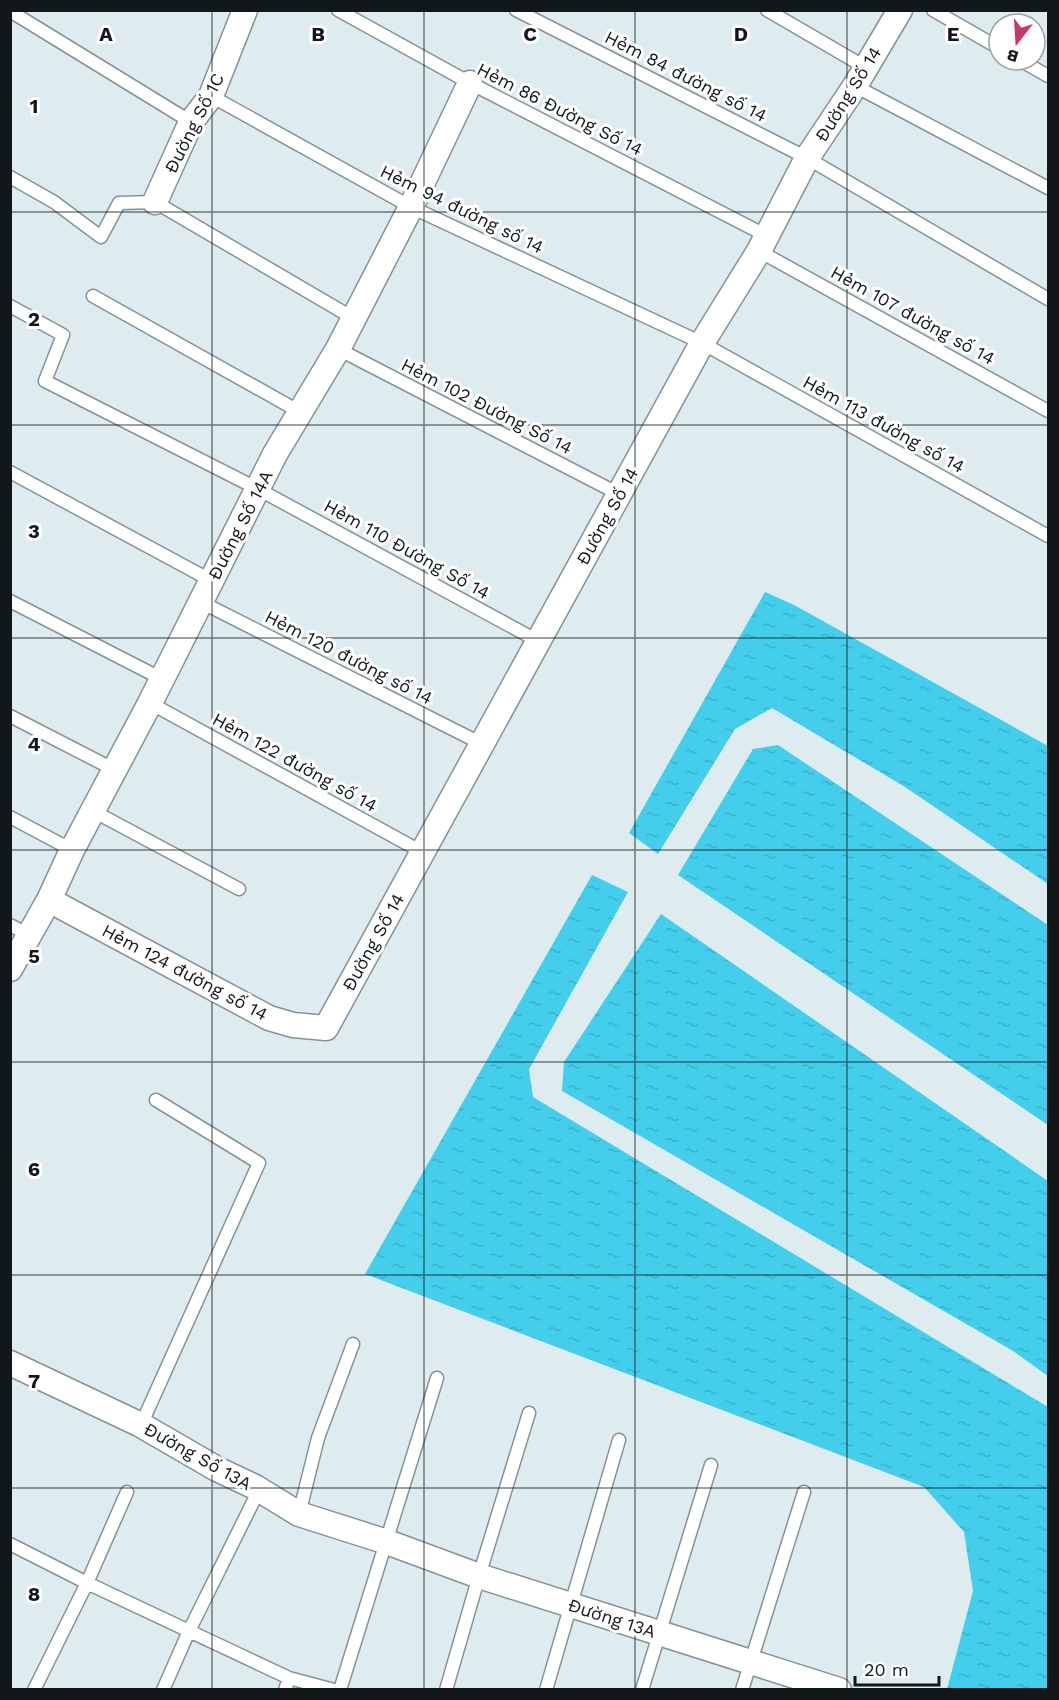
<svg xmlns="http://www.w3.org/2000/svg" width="1059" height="1700" viewBox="0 0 1059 1700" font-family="'Work Sans',sans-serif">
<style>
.water{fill:url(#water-ripples)}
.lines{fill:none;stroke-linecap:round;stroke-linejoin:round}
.service-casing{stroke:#859296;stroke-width:15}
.minor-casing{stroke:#859296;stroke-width:27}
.service{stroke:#fff;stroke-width:12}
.minor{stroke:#fff;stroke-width:24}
.grid{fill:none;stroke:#121719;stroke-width:1.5;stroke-opacity:0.55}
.labels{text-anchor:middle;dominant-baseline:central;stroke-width:6;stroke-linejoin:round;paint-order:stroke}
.street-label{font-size:18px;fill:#121719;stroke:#fff}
.grid-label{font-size:20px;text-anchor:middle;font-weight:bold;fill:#121719;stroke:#fff;stroke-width:6;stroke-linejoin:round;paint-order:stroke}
</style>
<defs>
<pattern id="water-ripples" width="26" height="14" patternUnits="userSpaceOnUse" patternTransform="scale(1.5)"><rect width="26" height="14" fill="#43ceec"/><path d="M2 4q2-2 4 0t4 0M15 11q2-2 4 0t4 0" fill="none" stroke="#3ab0ca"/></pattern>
</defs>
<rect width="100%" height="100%" fill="#deecf0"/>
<path class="water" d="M 765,592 L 794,605 L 1048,746 L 1048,884 L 905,787 L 772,708 L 735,729 L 658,854 L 629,833 Z
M 778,745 L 1048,925 L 1048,1125 L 678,875 L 753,749 Z
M 592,875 L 628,892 L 529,1069 L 533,1097 L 1048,1407 L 1048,1689 L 947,1689 L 973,1591 L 964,1532 L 924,1487 L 365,1274 Z
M 661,914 L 1048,1181 L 1048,1376 L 1013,1351 L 562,1091 L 564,1062 Z"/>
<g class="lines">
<g class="service-casing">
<path id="service" d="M 338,10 L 470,83 L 767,236
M 516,10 L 807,158 L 1048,299
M 767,10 L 865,67
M 933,10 L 999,48
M 10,11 L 191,122
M 1020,60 L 1048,76
M 855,86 L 1048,188
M 211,96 L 411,207 L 702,343 L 1048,536
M 10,177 L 54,202 L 101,237 L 119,203 L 155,202 L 353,318
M 759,251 L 1048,411
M 93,296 L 300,412
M 10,306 L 63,335 L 45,381 L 258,489 L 538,641
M 338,349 L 619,494
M 10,472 L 212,581
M 10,601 L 162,679
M 201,602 L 482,744
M 150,703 L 422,852
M 10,716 L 115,770
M 93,811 L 239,889
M 10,817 L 72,850
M 10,925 L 29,935
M 141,1425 L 259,1163 L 156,1100
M 299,1514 L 318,1438 L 353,1344
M 10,1544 L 87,1583 L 289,1678 L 334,1690
M 34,1690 L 87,1583 L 127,1492
M 163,1690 L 189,1631 L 259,1490
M 285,1690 L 289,1678
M 340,1690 L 437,1378
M 446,1690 L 479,1576 L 529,1413
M 546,1690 L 619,1440
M 642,1690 L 711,1465
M 742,1690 L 804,1492"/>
</g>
<g class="minor-casing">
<path id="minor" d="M 155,202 L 191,122 L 211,96 L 245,10
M 49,900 L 269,1018 L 293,1025 L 326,1028 L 702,343 L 759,251 L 807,158 L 855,86 L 900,10
M 10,969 L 49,900 L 72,850 L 150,703 L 275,454 L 338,349 L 411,207 L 470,83
M 10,1363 L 141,1425 L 217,1469 L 255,1487 L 299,1514 L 387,1542 L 479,1576 L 839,1690"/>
</g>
<use href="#service" class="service"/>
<use href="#minor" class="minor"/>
</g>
<path class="grid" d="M 212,10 L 212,1690M 424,10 L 424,1690M 635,10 L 635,1690M 847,10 L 847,1690M 10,212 L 1048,212M 10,425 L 1048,425M 10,638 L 1048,638M 10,850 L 1048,850M 10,1062 L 1048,1062M 10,1275 L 1048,1275M 10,1488 L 1048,1488"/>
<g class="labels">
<g class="street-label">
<text transform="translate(686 76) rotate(27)">Hẻm 84 đường số 14</text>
<text transform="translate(848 94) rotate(-58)">Đường Số 14</text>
<text transform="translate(560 109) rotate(27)">Hẻm 86 Đường Số 14</text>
<text transform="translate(194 123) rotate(-63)">Đường Số 1C</text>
<text transform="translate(462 209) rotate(26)">Hẻm 94 đường số 14</text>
<text transform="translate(913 315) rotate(29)">Hẻm 107 đường số 14</text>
<text transform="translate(487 406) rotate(27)">Hẻm 102 Đường Số 14</text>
<text transform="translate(884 424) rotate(29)">Hẻm 113 đường số 14</text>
<text transform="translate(607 516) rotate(-61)">Đường Số 14</text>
<text transform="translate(240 525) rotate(-63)">Đường Số 14A</text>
<text transform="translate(407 549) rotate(29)">Hẻm 110 Đường Số 14</text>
<text transform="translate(349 657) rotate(27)">Hẻm 120 đường số 14</text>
<text transform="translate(295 762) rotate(29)">Hẻm 122 đường số 14</text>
<text transform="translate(373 942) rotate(-61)">Đường Số 14</text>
<text transform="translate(185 972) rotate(28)">Hẻm 124 đường số 14</text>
<text transform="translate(198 1456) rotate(29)">Đường Số 13A</text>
<text transform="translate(612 1618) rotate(18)">Đường 13A</text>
</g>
</g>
<g class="grid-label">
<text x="106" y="41">A</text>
<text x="318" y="41">B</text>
<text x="530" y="41">C</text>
<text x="741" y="41">D</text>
<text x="953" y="41">E</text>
<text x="34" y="113">1</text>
<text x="34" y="326">2</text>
<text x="34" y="538">3</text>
<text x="34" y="751">4</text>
<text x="34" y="963">5</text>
<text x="34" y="1176">6</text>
<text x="34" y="1388">7</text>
<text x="34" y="1601">8</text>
</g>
<rect width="1059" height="1700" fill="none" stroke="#121719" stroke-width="24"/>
<g transform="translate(1017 42) rotate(197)"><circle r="28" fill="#ffffff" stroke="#a0a2a3" stroke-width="1.5"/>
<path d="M0-4.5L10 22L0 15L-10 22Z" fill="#c63967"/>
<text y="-9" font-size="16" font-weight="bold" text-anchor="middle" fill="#121719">B</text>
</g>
<path d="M855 1676v9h84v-9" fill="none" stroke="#121719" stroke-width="3"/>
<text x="864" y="1676" font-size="18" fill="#121719" stroke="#ffffff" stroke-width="4.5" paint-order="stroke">20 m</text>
</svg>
